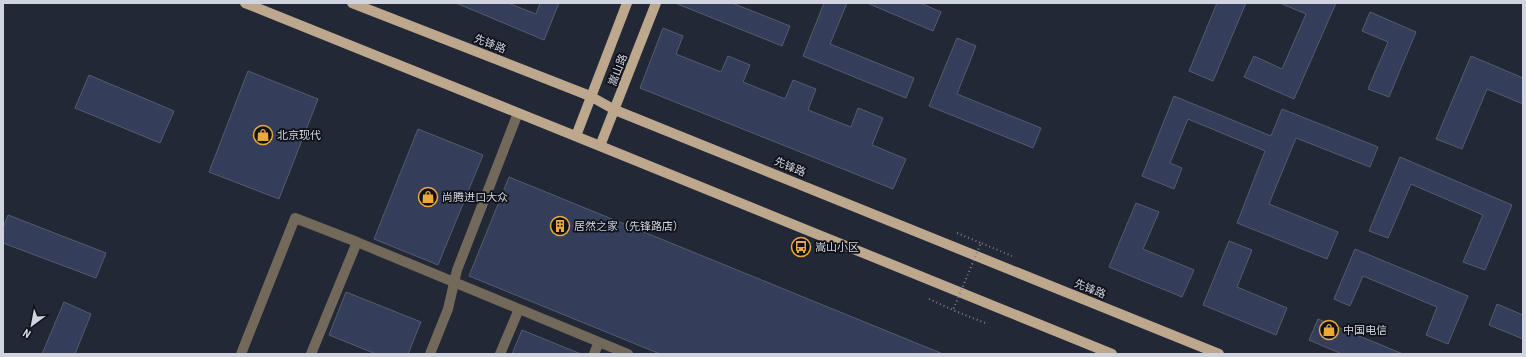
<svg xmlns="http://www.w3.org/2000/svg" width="1526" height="357" viewBox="0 0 1526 357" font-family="'Roboto Condensed','Noto Sans SC',sans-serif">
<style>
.building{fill:#343e5b;stroke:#555c6d}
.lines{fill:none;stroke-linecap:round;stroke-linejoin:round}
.path{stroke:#7d818d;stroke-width:2;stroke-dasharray:1 3;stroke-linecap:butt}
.minor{stroke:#73695b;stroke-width:10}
.major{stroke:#bda88d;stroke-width:10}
.path-bridge{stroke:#7d818d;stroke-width:2;stroke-dasharray:1 3;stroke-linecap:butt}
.labels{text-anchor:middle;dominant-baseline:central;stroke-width:3.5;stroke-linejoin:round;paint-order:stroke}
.street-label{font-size:11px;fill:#d0d4de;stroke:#0f1118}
.poi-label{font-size:11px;fill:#d0d4de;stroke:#0f1118;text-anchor:start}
</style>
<rect width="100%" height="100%" fill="#232837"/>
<path class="building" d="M 456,3 L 508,3 L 536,14 L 540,3 L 559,3 L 544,40 Z
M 675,3 L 732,3 L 790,26 L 782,46 Z
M 824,3 L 847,3 L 830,44 L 914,78 L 906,98 L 803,56 Z
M 867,3 L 920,3 L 941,12 L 933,31 Z
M 1217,3 L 1246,3 L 1213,81 L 1189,71 Z
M 1280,3 L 1336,3 L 1294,99 L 1244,77 L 1254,56 L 1282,69 L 1306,14 Z
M 1370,12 L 1416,32 L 1389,97 L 1368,89 L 1388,42 L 1362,31 Z
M 663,28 L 683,36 L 676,54 L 721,72 L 728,56 L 750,65 L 743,82 L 785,99 L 793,80 L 816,89 L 808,110 L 851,127 L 858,108 L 883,118 L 872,145 L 906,159 L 893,189 L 640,88 Z
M 957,38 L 976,46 L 957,94 L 1041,128 L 1033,148 L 929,106 Z
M 1471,56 L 1523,78 L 1523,104 L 1487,89 L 1462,149 L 1436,139 Z
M 248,71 L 318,99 L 279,199 L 209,172 Z
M 89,75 L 174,111 L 160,143 L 75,108 Z
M 1174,96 L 1271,136 L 1282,109 L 1378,147 L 1370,167 L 1296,138 L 1269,204 L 1338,232 L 1327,259 L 1237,223 L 1265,151 L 1188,119 L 1170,163 L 1182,168 L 1174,189 L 1142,176 Z
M 418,129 L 483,155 L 438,265 L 374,239 Z
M 1400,157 L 1512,205 L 1485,270 L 1463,262 L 1483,215 L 1411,184 L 1388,238 L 1369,231 Z
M 509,177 L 943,354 L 660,354 L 469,276 Z
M 1136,203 L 1159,212 L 1143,249 L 1194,270 L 1182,297 L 1109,267 Z
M 8,215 L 106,253 L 96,278 L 3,243 L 3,228 Z
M 1229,241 L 1252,250 L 1237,287 L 1287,308 L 1276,335 L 1203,305 Z
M 1355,249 L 1468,296 L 1448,344 L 1426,335 L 1437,307 L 1363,276 L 1350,306 L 1334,299 Z
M 346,292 L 421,322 L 408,354 L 376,354 L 329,335 Z
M 64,302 L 91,314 L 75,354 L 42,354 Z
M 1497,304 L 1523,315 L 1523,339 L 1489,325 Z
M 1318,319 L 1403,354 L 1342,354 L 1309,340 Z
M 522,330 L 581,354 L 512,354 Z"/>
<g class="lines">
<path class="path" d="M 957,233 L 981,243
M 929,299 L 953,310"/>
<path class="minor" d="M 241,354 L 295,218 L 357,242 L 628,354
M 311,354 L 357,242
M 430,354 L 448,309 L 457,270 L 518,113
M 500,354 L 519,309
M 594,354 L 599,342"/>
<path class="major" d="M 245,3 L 600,146 L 1112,354
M 352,3 L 590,96 L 615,110 L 1219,354
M 576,136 L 627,3
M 600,146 L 656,3"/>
<path class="path-bridge" d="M 985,323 L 953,310 L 981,243 L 1012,256"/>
</g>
<defs>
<g id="shop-ring" transform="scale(1)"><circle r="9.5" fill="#0f1118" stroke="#eda83b" stroke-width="1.5"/><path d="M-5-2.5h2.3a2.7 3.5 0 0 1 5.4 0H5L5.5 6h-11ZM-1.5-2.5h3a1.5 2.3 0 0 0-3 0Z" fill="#eda83b"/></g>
<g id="building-ring" transform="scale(1)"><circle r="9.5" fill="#0f1118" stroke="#eda83b" stroke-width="1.5"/><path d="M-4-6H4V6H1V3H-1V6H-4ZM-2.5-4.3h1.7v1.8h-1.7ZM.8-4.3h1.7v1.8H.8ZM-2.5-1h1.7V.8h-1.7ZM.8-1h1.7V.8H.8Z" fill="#eda83b"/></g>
<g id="bus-ring" transform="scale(1)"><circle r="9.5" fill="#0f1118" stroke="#eda83b" stroke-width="1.5"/><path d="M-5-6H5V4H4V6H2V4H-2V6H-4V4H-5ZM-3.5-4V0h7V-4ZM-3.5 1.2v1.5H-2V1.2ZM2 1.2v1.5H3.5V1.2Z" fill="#eda83b"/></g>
</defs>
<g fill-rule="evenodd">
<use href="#shop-ring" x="263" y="135"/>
<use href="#shop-ring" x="428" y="197"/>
<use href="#building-ring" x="560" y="226"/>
<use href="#bus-ring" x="801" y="247"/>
<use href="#shop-ring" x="1329" y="330"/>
</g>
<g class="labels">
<g class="street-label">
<text transform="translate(490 44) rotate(21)">先锋路</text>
<text transform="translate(618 70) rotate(-69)">嵩山路</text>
<text transform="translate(790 167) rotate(22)">先锋路</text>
<text transform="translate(1090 289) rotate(22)">先锋路</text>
</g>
<g class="poi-label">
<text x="277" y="135">北京现代</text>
<text x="442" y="197">尚腾进口大众</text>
<text x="574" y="226">居然之家（先锋路店）</text>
<text x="815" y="247">嵩山小区</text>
<text x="1343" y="330">中国电信</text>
</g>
</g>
<rect width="1526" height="357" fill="none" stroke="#d0d4de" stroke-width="8"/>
<g transform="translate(32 325) rotate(212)" stroke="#0f1118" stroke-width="3" paint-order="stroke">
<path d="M0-3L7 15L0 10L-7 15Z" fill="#d0d4de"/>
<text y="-6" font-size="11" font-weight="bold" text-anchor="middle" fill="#d0d4de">N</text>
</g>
</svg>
